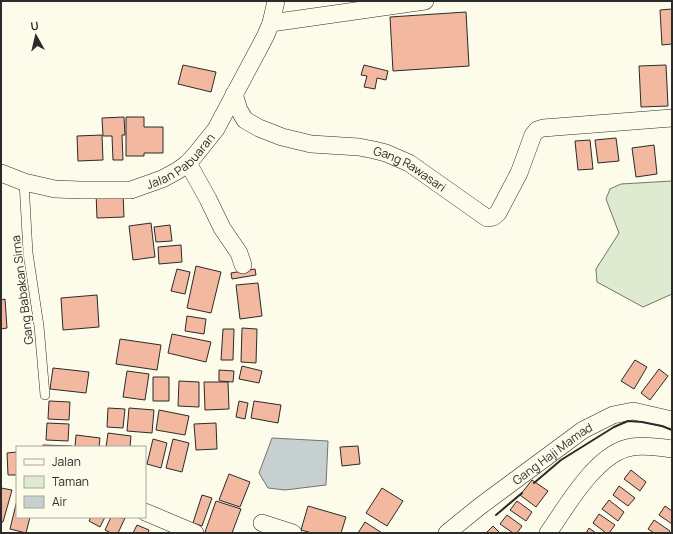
<svg xmlns="http://www.w3.org/2000/svg" width="673" height="534" viewBox="0 0 673 534" font-family="Manrope,sans-serif">
<style>
.green{fill:#deebd1;stroke:#74746e}
.water{fill:#c7d0d0;stroke:#74746e}
.building{fill:#f2b8a0;stroke:#2b2b2b}
.lines{fill:none;stroke-linecap:round;stroke-linejoin:round}
.service-casing{stroke:#2b2b2b;stroke-width:10}
.minor-casing{stroke:#2b2b2b;stroke-width:18}
.service{stroke:#fdfbea;stroke-width:9}
.minor{stroke:#fdfbea;stroke-width:17}
.wall{stroke:#2b2b2b;stroke-width:2}
.labels{text-anchor:middle;dominant-baseline:central;stroke-width:3;stroke-linejoin:round;paint-order:stroke}
.street-label{font-size:12px;fill:#2b2b2b;stroke:#fdfbea}
</style>
<rect width="100%" height="100%" fill="#fdfbea"/>
<path class="green" d="M 672,181 L 672,294 L 643,307 L 597,282 L 596,269 L 619,233 L 606,199 L 610,189 L 621,184 Z"/>
<path class="water" d="M 272,438 L 328,441 L 326,485 L 285,490 L 268,488 L 259,473 Z"/>
<path class="building" d="M 672,9 L 672,44 L 662,45 L 660,10 Z
M 466,12 L 469,66 L 393,71 L 390,17 Z
M 183,65 L 216,72 L 211,92 L 178,84 Z
M 364,65 L 388,71 L 386,80 L 377,78 L 375,89 L 364,87 L 367,76 L 361,75 Z
M 666,65 L 668,106 L 641,107 L 639,66 Z
M 124,117 L 125,135 L 122,135 L 123,160 L 113,160 L 112,136 L 103,136 L 102,118 Z
M 126,117 L 144,117 L 144,127 L 163,127 L 163,153 L 144,153 L 144,156 L 126,156 Z
M 102,135 L 103,160 L 78,161 L 77,136 Z
M 616,138 L 619,161 L 598,163 L 595,140 Z
M 590,140 L 593,169 L 578,170 L 575,141 Z
M 654,145 L 657,174 L 636,177 L 632,148 Z
M 123,192 L 124,217 L 97,218 L 96,193 Z
M 151,223 L 155,257 L 133,260 L 129,226 Z
M 170,225 L 172,241 L 156,242 L 154,227 Z
M 181,245 L 182,262 L 159,264 L 158,247 Z
M 196,266 L 221,272 L 211,313 L 187,308 Z
M 177,269 L 190,272 L 185,294 L 171,291 Z
M 255,269 L 256,275 L 232,279 L 231,273 Z
M 258,283 L 262,316 L 240,319 L 236,285 Z
M 97,295 L 99,327 L 63,330 L 61,298 Z
M 5,299 L 7,328 L 1,329 L 1,300 Z
M 187,316 L 206,319 L 204,334 L 185,331 Z
M 242,328 L 257,329 L 256,363 L 241,362 Z
M 223,329 L 234,329 L 233,360 L 221,360 Z
M 172,334 L 211,342 L 206,362 L 168,353 Z
M 120,339 L 161,345 L 157,370 L 116,364 Z
M 635,360 L 647,367 L 634,389 L 621,381 Z
M 242,366 L 262,371 L 259,383 L 239,379 Z
M 53,368 L 89,372 L 86,393 L 50,389 Z
M 659,369 L 668,376 L 650,400 L 641,393 Z
M 219,370 L 234,371 L 233,382 L 219,381 Z
M 127,371 L 149,374 L 145,400 L 123,397 Z
M 153,377 L 169,377 L 169,401 L 153,401 Z
M 179,381 L 199,382 L 199,407 L 178,406 Z
M 204,382 L 228,382 L 229,409 L 205,410 Z
M 49,401 L 70,402 L 69,420 L 48,419 Z
M 239,401 L 248,403 L 245,419 L 236,417 Z
M 254,401 L 281,405 L 278,423 L 251,418 Z
M 108,408 L 125,409 L 123,428 L 107,427 Z
M 129,408 L 154,410 L 152,433 L 127,431 Z
M 159,410 L 189,416 L 185,435 L 156,430 Z
M 47,423 L 69,424 L 68,441 L 46,440 Z
M 216,423 L 217,449 L 196,450 L 194,424 Z
M 108,433 L 131,436 L 130,447 L 106,447 Z
M 76,435 L 100,438 L 99,447 L 75,447 Z
M 153,439 L 167,443 L 161,468 L 147,464 Z
M 173,439 L 189,443 L 182,472 L 166,468 Z
M 43,445 L 72,446 L 72,447 L 43,447 Z
M 358,446 L 360,464 L 342,466 L 340,447 Z
M 17,452 L 17,475 L 8,475 L 7,453 Z
M 631,470 L 646,482 L 640,491 L 624,479 Z
M 229,474 L 250,482 L 240,507 L 219,500 Z
M 532,480 L 548,491 L 536,507 L 520,495 Z
M 619,486 L 635,498 L 628,506 L 613,495 Z
M 1,488 L 12,490 L 3,522 L 1,522 Z
M 382,488 L 403,501 L 387,526 L 366,513 Z
M 202,495 L 212,498 L 202,526 L 193,523 Z
M 17,500 L 17,517 L 30,517 L 26,533 L 10,529 Z
M 609,500 L 624,512 L 618,521 L 602,509 Z
M 216,501 L 241,509 L 232,533 L 209,533 L 205,532 Z
M 517,501 L 532,512 L 526,521 L 510,510 Z
M 308,506 L 346,517 L 341,533 L 312,533 L 301,530 Z
M 665,506 L 672,511 L 672,524 L 659,515 Z
M 599,514 L 615,525 L 609,533 L 606,533 L 593,523 Z
M 507,515 L 522,526 L 517,533 L 513,533 L 500,524 Z
M 91,517 L 105,517 L 100,527 L 89,521 Z
M 111,517 L 125,518 L 118,533 L 111,533 L 105,530 Z
M 654,520 L 670,531 L 669,533 L 654,533 L 648,529 Z
M 365,522 L 382,533 L 358,533 Z
M 137,525 L 149,530 L 148,533 L 133,533 Z
M 493,526 L 500,533 L 486,533 Z
M 589,528 L 596,533 L 586,533 Z"/>
<g class="lines">
<g class="service-casing">
<path id="service" d="M 24,182 L 28,253 L 39,326 L 45,395"/>
</g>
<g class="minor-casing">
<g id="minor">
<path d="M 271,23 L 425,1"/>
<path id="s1" d="M 234,94 L 239,110 L 245,120 L 259,128 L 282,137 L 311,144 L 359,147 L 374,150 L 386,153 L 409,163 L 487,218 L 493,217 L 498,213 L 519,173 L 533,135 L 537,130 L 543,128 L 672,118"/>
<path d="M 188,163 L 208,199 L 222,228 L 239,253 L 243,265"/>
<path id="s2" d="M 1,173 L 24,182 L 55,189 L 80,190 L 131,190 L 162,179 L 177,171 L 188,163 L 196,154 L 216,129 L 265,37 L 271,23 L 276,1"/>
<path d="M 145,512 L 195,533"/>
<path d="M 262,523 L 293,533"/>
<path id="s3" d="M 447,533 L 479,507 L 583,430 L 613,415 L 633,411 L 672,420"/>
<path d="M 548,533 C 567,506 597,452 632,447 C 645,445 659,447 672,449"/>
</g>
</g>
<use href="#service" class="service"/>
<use href="#minor" class="minor"/>
<path class="wall" d="M 534,483 L 561,460 L 614,427 L 628,421 L 642,422 L 662,426 L 672,430
M 496,515 L 522,493"/>
</g>
<g class="labels">
<g class="street-label">
<text stroke="none"><textPath href="#s2" startOffset="191">Jalan Pabuaran</textPath></text>
<text stroke="none"><textPath href="#s1" startOffset="203">Gang Rawasari</textPath></text>
<text transform="translate(22 290) rotate(-97)">Gang Babakan Sirna</text>
<text stroke="none"><textPath href="#s3" startOffset="132">Gang Haji Mamad</textPath></text>
</g>
</g>
<rect width="673" height="534" fill="none" stroke="#2b2b2b" stroke-width="4"/>
<rect x="16" y="446" width="130" height="72" fill="#fdfbea" stroke="#a9a89e"/>
<rect x="24" y="459" width="20" height="6" fill="#fdfbea" stroke="#a9a89e"/>
<text x="52" y="466" font-size="12" fill="#2b2b2b">Jalan</text>
<rect x="24" y="476" width="20" height="12" fill="#deebd1" stroke="#a9a89e"/>
<text x="52" y="486" font-size="12" fill="#2b2b2b">Taman</text>
<rect x="24" y="496" width="20" height="12" fill="#c7d0d0" stroke="#a9a89e"/>
<text x="52" y="506" font-size="12" fill="#2b2b2b">Air</text>
<g transform="translate(36 36) rotate(352)" stroke="#fdfbea" stroke-width="3" paint-order="stroke">
<path d="M0-3L7 15L0 10L-7 15Z" fill="#2b2b2b"/>
<text y="-6" font-size="11" font-weight="bold" text-anchor="middle" fill="#2b2b2b">U</text>
</g>
</svg>
